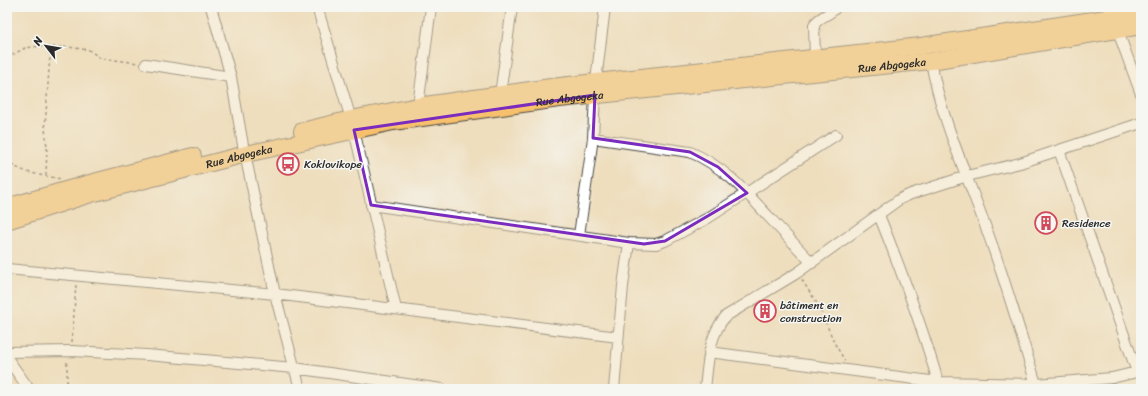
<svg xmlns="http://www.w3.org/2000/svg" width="1148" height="396" viewBox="0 0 1148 396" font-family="Sriracha,sans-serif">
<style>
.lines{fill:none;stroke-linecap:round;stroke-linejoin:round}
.minor-casing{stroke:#484641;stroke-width:12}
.primary-casing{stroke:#484641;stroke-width:18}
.path{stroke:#484641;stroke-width:1.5;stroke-dasharray:3 3;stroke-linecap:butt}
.minor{stroke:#fff;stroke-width:10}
.primary{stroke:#f7c06c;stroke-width:16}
.marked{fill:none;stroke:#7b2cbf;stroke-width:3;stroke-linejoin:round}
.labels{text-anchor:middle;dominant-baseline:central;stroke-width:3;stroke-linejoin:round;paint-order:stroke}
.street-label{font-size:11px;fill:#2b2b2b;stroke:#f6f6f2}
.poi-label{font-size:11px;fill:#2b2b2b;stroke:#f6f6f2;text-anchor:start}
</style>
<rect width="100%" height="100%" fill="#f6f6f2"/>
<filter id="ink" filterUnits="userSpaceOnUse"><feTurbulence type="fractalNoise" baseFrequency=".025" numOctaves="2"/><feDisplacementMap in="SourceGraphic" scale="8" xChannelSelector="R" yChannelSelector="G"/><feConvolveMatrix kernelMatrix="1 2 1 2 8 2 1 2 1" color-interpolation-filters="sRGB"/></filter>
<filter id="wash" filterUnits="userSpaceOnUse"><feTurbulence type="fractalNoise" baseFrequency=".012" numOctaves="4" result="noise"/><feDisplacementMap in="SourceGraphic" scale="16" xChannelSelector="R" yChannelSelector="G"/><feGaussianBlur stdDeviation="0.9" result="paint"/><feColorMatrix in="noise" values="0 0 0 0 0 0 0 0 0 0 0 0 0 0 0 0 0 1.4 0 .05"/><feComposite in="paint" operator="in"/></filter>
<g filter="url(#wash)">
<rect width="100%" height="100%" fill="#eedebe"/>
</g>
<g filter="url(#ink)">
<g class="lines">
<g class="minor-casing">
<path id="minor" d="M 211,7 L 231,77 L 243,145 L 275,294 L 300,389
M 317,7 L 351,119
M 1109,7 L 1141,94
M 815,58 L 814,25 C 819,16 831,15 836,7
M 931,61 C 940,116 967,175 986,228 C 1005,279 1020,332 1036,384
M 146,64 L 231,77
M 596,81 L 605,7
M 500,95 L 512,7
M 418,106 L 431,7
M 354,130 L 396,309
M 593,138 L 690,152 C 722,165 745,191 768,216 C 783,232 797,247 812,263
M 1059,150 L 1137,372
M 371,205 L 629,243 L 656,244 L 665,241 L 708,218 L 836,135
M 879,215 C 901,270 922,325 938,382
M 579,235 L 593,138 L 595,95
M 7,269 L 275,294 L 618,337
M 7,352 L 72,351 L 147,355 L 294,368 L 442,389
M 709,352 L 938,382 L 1036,384 L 1112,378 L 1141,371
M 7,358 L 29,389
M 614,389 L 623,286 L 629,243
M 705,389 C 708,364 708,336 726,316 L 797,273 L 900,199 L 911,194 L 967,176 L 1020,163 L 1141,123"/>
</g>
<g class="primary-casing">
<g id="primary">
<path d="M 302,131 L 351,119 L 418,106 L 551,87 L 921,46 L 1113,17 L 1141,11"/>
<path d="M 7,207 L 90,183 L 193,156"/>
<path id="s1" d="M 7,221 L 91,194 L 246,154 L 393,122 L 559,99 L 931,61 L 1141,26"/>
</g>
</g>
<path class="path" d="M 7,58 L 25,48 L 41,46 L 48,47 L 68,47 L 89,50 L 100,58 L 138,63
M 7,160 C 20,174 43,175 61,179
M 46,175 L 47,148 L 45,128 L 50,55 L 48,48
M 802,280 L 818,305 L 835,344 L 845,361
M 72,342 L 76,284
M 67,389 L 67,361"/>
<use href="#minor" class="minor"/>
<use href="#primary" class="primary"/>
</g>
</g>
<path d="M0 0H1148V396H0ZM 595,95 L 593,138 L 690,152 L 718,167 L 747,193 L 665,241 L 644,244 L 371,205 L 354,130 Z" fill="#eedebe" fill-opacity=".55" fill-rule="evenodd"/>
<path class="marked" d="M 595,95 L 593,138 L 690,152 L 718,167 L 747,193 L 665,241 L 644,244 L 371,205 L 354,130 Z"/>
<defs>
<g id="bus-ring" transform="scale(1.15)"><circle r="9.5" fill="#f6f6f2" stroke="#d1495b" stroke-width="1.5"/><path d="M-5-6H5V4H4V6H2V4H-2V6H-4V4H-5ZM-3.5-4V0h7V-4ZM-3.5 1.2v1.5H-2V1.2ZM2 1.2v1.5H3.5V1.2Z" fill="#d1495b"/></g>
<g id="building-ring" transform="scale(1.15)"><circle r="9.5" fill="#f6f6f2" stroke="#d1495b" stroke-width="1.5"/><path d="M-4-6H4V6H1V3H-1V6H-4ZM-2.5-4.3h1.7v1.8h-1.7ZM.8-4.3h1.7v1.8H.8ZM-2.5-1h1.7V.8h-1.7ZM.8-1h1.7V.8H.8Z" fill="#d1495b"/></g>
</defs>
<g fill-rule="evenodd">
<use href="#bus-ring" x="288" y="164"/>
<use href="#building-ring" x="1046" y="223"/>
<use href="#building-ring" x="765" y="311"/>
</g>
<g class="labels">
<g class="street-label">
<text stroke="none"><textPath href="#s1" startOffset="901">Rue Abgogeka</textPath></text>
<text stroke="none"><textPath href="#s1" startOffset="577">Rue Abgogeka</textPath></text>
<text stroke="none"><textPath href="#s1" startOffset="241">Rue Abgogeka</textPath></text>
</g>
<g class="poi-label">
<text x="304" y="164">Koklovikope</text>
<text x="1062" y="223">Residence</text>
<text x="780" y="305">bâtiment en<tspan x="780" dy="13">construction</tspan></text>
</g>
</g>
<rect width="1148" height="396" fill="none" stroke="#f6f6f2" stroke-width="24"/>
<g transform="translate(46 46) rotate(301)" stroke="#f6f6f2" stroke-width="3" paint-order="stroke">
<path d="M0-3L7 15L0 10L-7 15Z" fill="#2b2b2b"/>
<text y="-6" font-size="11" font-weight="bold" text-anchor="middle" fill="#2b2b2b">N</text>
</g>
</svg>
